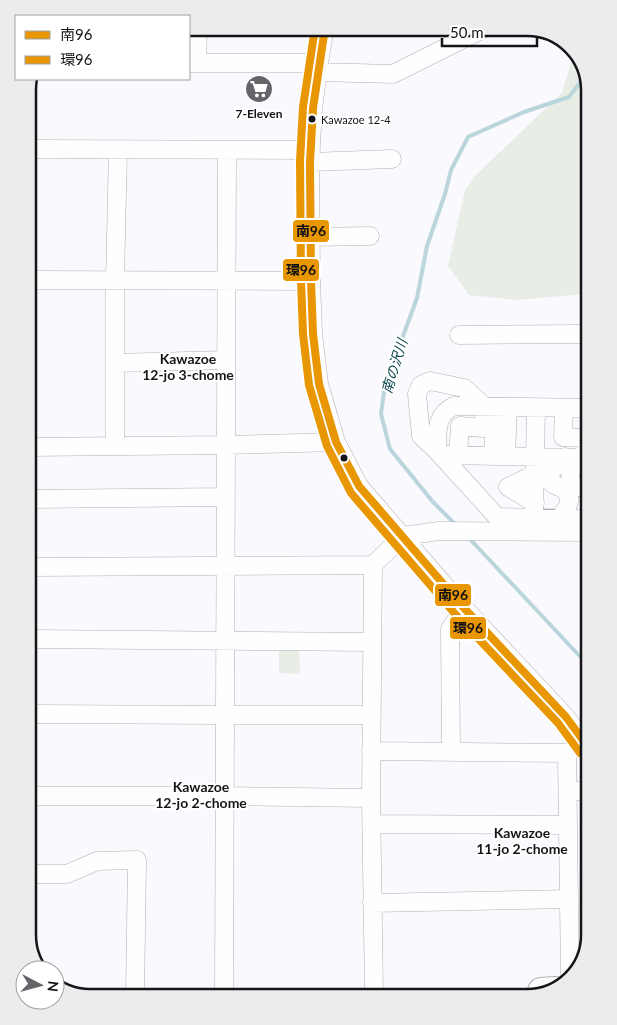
<svg xmlns="http://www.w3.org/2000/svg" width="617" height="1025" viewBox="0 0 617 1025" font-family="Lato,'Noto Sans JP',sans-serif">
<style>
.green{fill:#e8ede5}
.lines{fill:none;stroke-linecap:round;stroke-linejoin:round}
.stream{stroke:#bad5dc;stroke-width:4}
.minor-casing{stroke:#b0b0b4;stroke-width:19}
.highway-casing{stroke:#b0b0b4;stroke-width:28}
.minor{stroke:#fefeff;stroke-width:18}
.highway{stroke:#fefeff;stroke-width:26}
.bus-1-casing{stroke:#fff;stroke-width:11}
.bus-2-casing{stroke:#fff;stroke-width:11}
.bus-1{stroke:#e89602;stroke-width:8}
.bus-2{stroke:#e89602;stroke-width:8}
.bus-dot{fill:#151418;stroke:#fff;stroke-width:2}
.labels{text-anchor:middle;dominant-baseline:central;stroke-width:4;stroke-linejoin:round;paint-order:stroke}
.bus-label{font-size:11px;fill:#151418;stroke:#fff;text-anchor:start}
.poi-label{font-size:12px;font-weight:bold;fill:#151418;stroke:#fff}
.neighbourhood-label{font-size:14px;font-weight:bold;fill:#151418;stroke:#fff}
.water-label{font-size:14px;font-style:italic;fill:#0c454f;stroke:#fff}
.rim{fill:none;stroke:#151418;stroke-width:2.5}
.line-badge{stroke:#fff;stroke-width:2}
.pale-badge-label{font-size:14px;text-anchor:middle;font-weight:bold;fill:#111}
</style>
<rect width="100%" height="100%" fill="#f9f9fe"/>
<path class="green" d="M 574,53 L 583,63 L 585,294 L 516,300 L 469,295 L 448,266 L 465,190 L 475,176 L 562,93 Z
M 279,644 L 299,644 L 300,674 L 279,673 Z"/>
<g class="lines">
<path class="stream" d="M 456,525 L 433,502 L 390,449 L 381,414 L 385,385 L 417,298 L 427,246 L 445,194 L 451,170 L 468,137 L 524,112 L 569,97 L 579,84 L 583,74
M 468,537 L 588,665"/>
<g class="minor-casing">
<path id="minor" d="M 325,28 L 319,63 L 313,108 L 310,162 L 311,281 L 313,334 L 319,384 L 336,442 L 359,486 L 464,608 L 566,717 L 588,747
M 189,63 L 319,63
M 197,63 L 198,28
M 318,72 L 393,74 L 485,28
M 28,149 L 311,150
M 310,162 L 392,159
M 312,237 L 370,236
M 29,280 L 311,281
M 459,335 L 585,334
M 115,363 L 226,360
M 564,408 L 563,437 L 586,438 L 585,458
M 586,408 L 454,406 C 434,416 438,432 437,451 L 497,517 L 586,519
M 115,446 L 115,280 L 118,150
M 30,447 L 225,445 L 336,442
M 437,451 L 421,436 L 417,394 L 421,385 L 430,381 L 464,388 L 484,406 L 483,428 L 460,426 L 458,455
M 448,455 L 586,458
M 493,456 L 496,407
M 506,456 L 508,407
M 580,458 C 574,467 567,473 572,484 L 586,489
M 31,499 L 225,497
M 535,503 L 508,487 L 535,474
M 534,518 L 536,407
M 560,519 C 563,513 569,506 569,501 C 572,479 526,493 565,457
M 31,567 L 373,565
M 32,639 L 372,642
M 32,714 L 224,715 L 371,715
M 371,751 L 567,753 L 570,977
M 451,751 L 450,629 L 464,608
M 568,791 L 588,791
M 33,796 L 225,796 L 371,798
M 371,824 L 568,825
M 33,874 L 67,874 L 97,861 L 137,860 L 135,997
M 372,903 L 569,899
M 374,994 L 371,798 L 373,565 L 403,536 L 439,531 L 587,532
M 224,996 L 227,150"/>
</g>
<g class="highway-casing">
<path id="highway" d="M 541,991 L 555,990"/>
</g>
<use href="#minor" class="minor"/>
<use href="#highway" class="highway"/>
<g class="bus-1-casing">
<path id="bus-1" d="M 325,28 L 313,108 L 310,162 L 311,281 L 313,334 L 319,384 L 336,442 L 359,486 L 464,608 L 566,717 L 588,747"/>
</g>
<g class="bus-2-casing">
<path id="bus-2" d="M 315,28 L 303,107 L 300,161 L 301,281 L 303,334 L 309,385 L 327,446 L 351,493 L 456,615 L 558,723 L 580,753"/>
</g>
<use href="#bus-1" class="bus-1"/>
<use href="#bus-2" class="bus-2"/>
</g>
<defs>
<g id="supermarket-disc" transform="scale(1.4375)"><circle r="9.5" fill="#656468" stroke="#fff"/><path d="M-6-5.5h2.5l.6 2H6L4.5 2H-2.5L-4.4-4H-6ZM-1.5 3.2a1.3 1.3 0 1 0 .1 0ZM3 3.2a1.3 1.3 0 1 0 .1 0Z" fill="#fff"/></g>
</defs>
<g fill-rule="evenodd">
<use href="#supermarket-disc" x="259" y="89"/>
</g>
<g class="bus-dot">
<circle cx="312" cy="119" r="4.5"/>
<circle cx="344" cy="458" r="4.5"/>
</g>
<g class="labels">
<g class="bus-label">
<text x="321" y="119">Kawazoe 12-4</text>
</g>
<g class="poi-label">
<text x="259" y="113">7-Eleven</text>
</g>
<g class="neighbourhood-label">
<text x="188" y="358">Kawazoe<tspan x="188" dy="16">12-jo 3-chome</tspan></text>
<text x="201" y="786">Kawazoe<tspan x="201" dy="16">12-jo 2-chome</tspan></text>
<text x="522" y="832">Kawazoe<tspan x="522" dy="16">11-jo 2-chome</tspan></text>
</g>
<g class="water-label">
<text transform="translate(394 366) rotate(-73)">南の沢川</text>
</g>
</g>
<path d="M0 0H617V1025H0ZM90 36H527A54 54 0 0 1 581 90V935A54 54 0 0 1 527 989H90A54 54 0 0 1 36 935V90A54 54 0 0 1 90 36Z" fill="#ececed" fill-rule="evenodd"/>
<path class="rim" d="M90 36H527A54 54 0 0 1 581 90V935A54 54 0 0 1 527 989H90A54 54 0 0 1 36 935V90A54 54 0 0 1 90 36Z"/>
<g class="line-badge">
<rect x="292" y="219" width="38" height="24" rx="5" fill="#e89602"/>
<rect x="282" y="258" width="38" height="24" rx="5" fill="#e89602"/>
<rect x="434" y="583" width="38" height="24" rx="5" fill="#e89602"/>
<rect x="449" y="616" width="38" height="24" rx="5" fill="#e89602"/>
</g>
<g class="pale-badge-label">
<text x="311" y="236">南96</text>
<text x="301" y="275">環96</text>
<text x="453" y="600">南96</text>
<text x="468" y="633">環96</text>
</g>
<rect x="15" y="15" width="175" height="65" fill="#ffffff" stroke="#a1a1a3"/>
<rect x="25" y="31" width="25" height="8" fill="#e89602" stroke="#a1a1a3"/>
<text x="60" y="40" font-size="15" fill="#151418">南96</text>
<rect x="25" y="56" width="25" height="8" fill="#e89602" stroke="#a1a1a3"/>
<text x="60" y="65" font-size="15" fill="#151418">環96</text>
<g transform="translate(40 985) rotate(96)"><circle r="24" fill="#ffffff" stroke="#a1a1a3"/>
<path d="M0-4L9 19L0 12L-9 19Z" fill="#656468"/>
<text y="-8" font-size="14" font-weight="bold" text-anchor="middle" fill="#151418">N</text>
</g>
<path d="M442 38v8h95v-8" fill="none" stroke="#151418" stroke-width="2.5"/>
<text x="450" y="38" font-size="15" fill="#151418" stroke="#ffffff" stroke-width="4" paint-order="stroke">50 m</text>
</svg>
